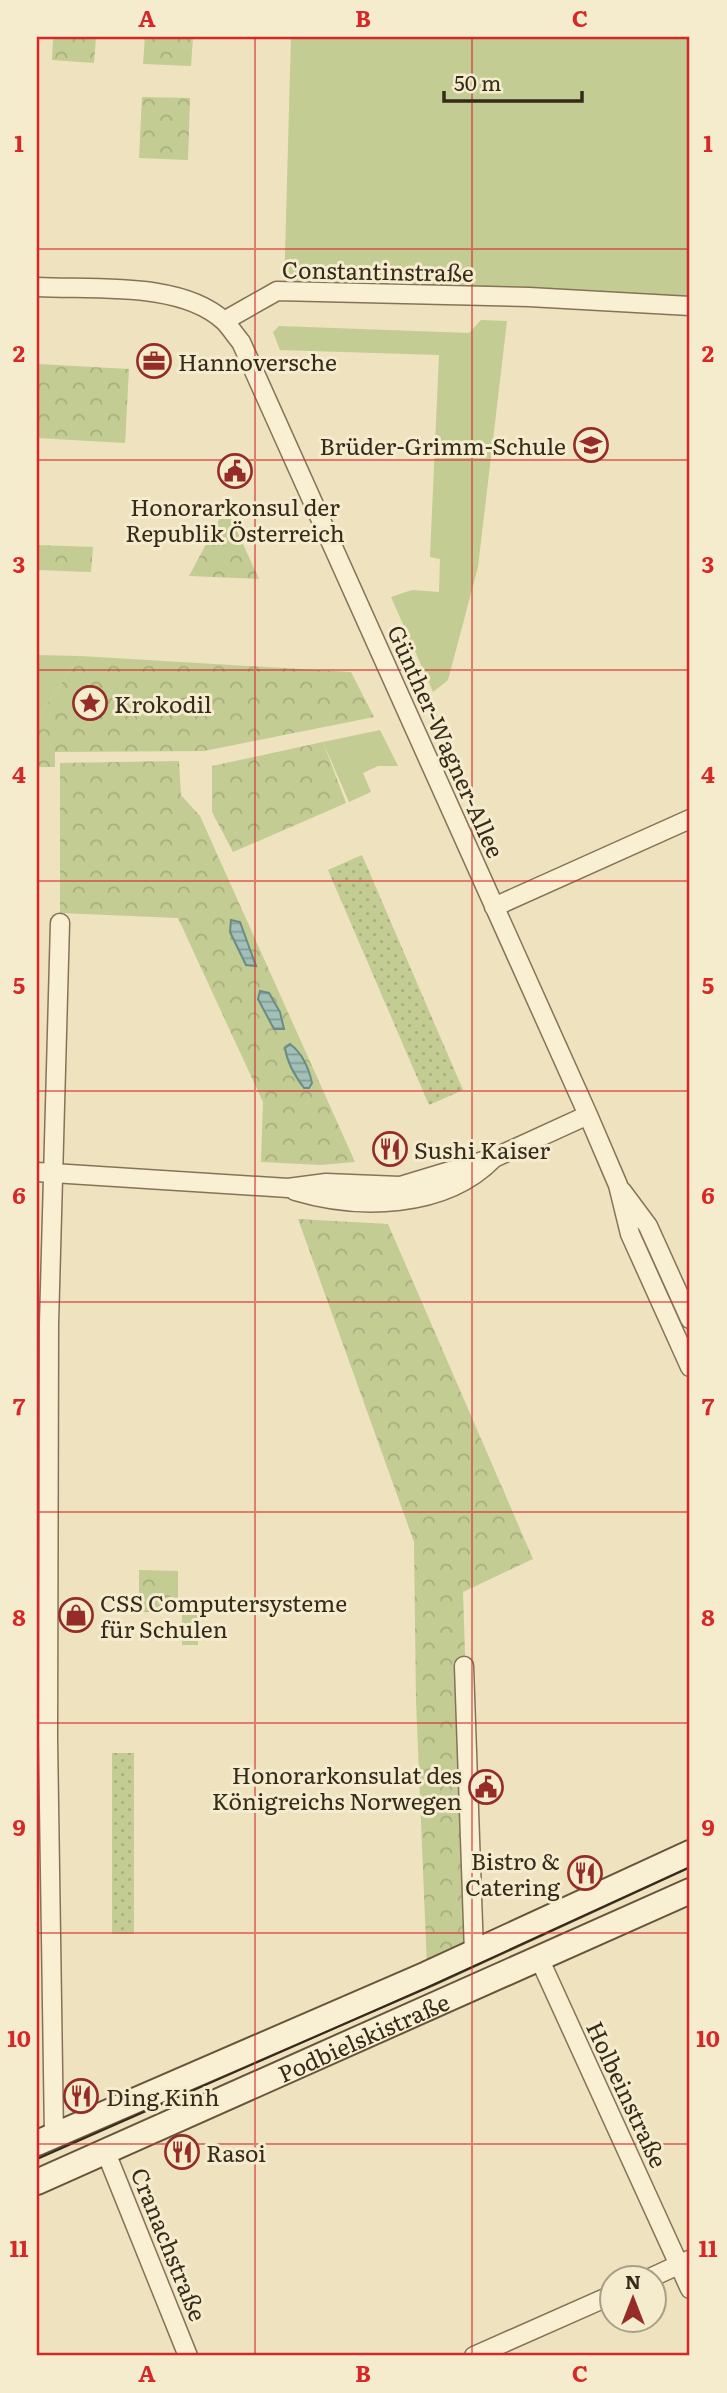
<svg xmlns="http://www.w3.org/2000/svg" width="727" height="2393" viewBox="0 0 727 2393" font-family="Literata,serif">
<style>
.grass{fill:#c2cc93}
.forest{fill:url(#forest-crowns)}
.garden{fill:url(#garden-dots)}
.water{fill:url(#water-rules);stroke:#698d86;stroke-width:2}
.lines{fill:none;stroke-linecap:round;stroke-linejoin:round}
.minor-casing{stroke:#867357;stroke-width:21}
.secondary-casing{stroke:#68543b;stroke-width:28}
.minor{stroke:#f9efd2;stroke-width:18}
.secondary{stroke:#f9efd2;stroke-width:24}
.tram{stroke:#362a1c;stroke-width:2}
.grid{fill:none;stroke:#d62828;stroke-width:2;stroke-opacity:0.55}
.labels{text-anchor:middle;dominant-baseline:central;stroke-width:6;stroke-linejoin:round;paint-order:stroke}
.street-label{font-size:23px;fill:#362a1c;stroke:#f5ecce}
.poi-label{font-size:23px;fill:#362a1c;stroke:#f5ecce;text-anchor:start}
.neatline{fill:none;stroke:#d62828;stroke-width:2.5}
.grid-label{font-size:23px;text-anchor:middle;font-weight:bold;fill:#d62828}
</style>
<defs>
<pattern id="forest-crowns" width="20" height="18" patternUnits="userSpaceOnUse" patternTransform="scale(1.75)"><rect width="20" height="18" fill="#c2cc93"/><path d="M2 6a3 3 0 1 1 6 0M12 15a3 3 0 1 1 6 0" fill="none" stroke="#a7af7e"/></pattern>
<pattern id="garden-dots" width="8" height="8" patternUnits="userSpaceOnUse" patternTransform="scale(1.75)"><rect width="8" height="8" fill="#c2cc93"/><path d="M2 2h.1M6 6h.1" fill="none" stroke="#a7af7e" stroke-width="1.8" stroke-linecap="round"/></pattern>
<pattern id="water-rules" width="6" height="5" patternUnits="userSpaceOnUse" patternTransform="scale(1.75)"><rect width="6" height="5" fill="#a2bfb8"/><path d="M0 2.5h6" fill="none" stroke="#859b95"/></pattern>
</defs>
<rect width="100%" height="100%" fill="#eee2bf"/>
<path class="grass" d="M 291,37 L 690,37 L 690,305 L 284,291 Z
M 481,320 L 507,321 L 478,567 L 448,680 L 433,692 L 391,597 L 412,590 L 439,592 L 440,559 L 430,557 L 439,355 L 280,350 L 273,332 L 279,326 L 469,333 Z
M 37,655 L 80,656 L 37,719 Z
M 380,730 L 398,766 L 378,766 L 363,773 L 371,792 L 349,802 L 323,742 Z
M 182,1610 L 198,1610 L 198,1645 L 182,1645 Z"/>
<path class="forest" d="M 53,37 L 96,37 L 94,63 L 52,60 Z
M 145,37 L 193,37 L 191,66 L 143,64 Z
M 142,97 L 190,98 L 188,160 L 139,158 Z
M 37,364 L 129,369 L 125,443 L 37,438 Z
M 226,507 L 259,579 L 189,576 Z
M 37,545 L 93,547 L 91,572 L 37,570 Z
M 80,656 L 351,672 L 374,717 L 204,751 L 55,752 L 55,767 L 37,767 L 37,719 Z
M 323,742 L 346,803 L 233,852 L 212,812 L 212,766 Z
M 179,761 L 181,795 L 200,816 L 355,1162 L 320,1165 L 261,1162 L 263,1102 L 178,918 L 60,913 L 60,763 Z
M 298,1219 L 388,1224 L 533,1559 L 463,1592 L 474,1939 L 427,1967 L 416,1701 L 414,1542 Z
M 139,1570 L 178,1571 L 178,1612 L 139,1612 Z"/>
<path class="garden" d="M 362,855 L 463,1090 L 429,1105 L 328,870 Z
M 112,1753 L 134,1753 L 134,1934 L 112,1934 Z"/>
<path class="water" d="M 231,920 L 240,922 L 256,966 L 246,965 L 230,932 Z
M 260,991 L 269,993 L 280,1012 L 284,1029 L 274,1029 L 258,999 Z
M 290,1044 C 302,1053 309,1069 312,1083 L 309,1088 L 304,1088 C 295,1076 287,1062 285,1048 Z"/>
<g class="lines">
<g class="minor-casing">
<path id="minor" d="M 37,287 C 93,290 181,281 224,321 C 230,327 235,335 241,342 L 588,1115 L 618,1185 L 630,1234 L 690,1367
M 224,321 L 277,291 L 529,297 L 690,306
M 494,907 L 690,819
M 37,1172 L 288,1188 L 326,1183 L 400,1186 L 496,1157 L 588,1115
M 295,1191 C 358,1210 444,1209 493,1159
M 622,1191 L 648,1226 L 690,1319
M 464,1666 L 474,1953
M 539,1958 L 690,2289
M 54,2136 L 48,1738 L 49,1324 L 60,923
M 105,2150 L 188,2356
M 650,2278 L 689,2260
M 474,2356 L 612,2295"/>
</g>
<g class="secondary-casing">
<g id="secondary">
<path d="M 37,2143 L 427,1974 L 690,1853"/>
<path id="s1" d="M 37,2182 L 690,1891"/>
</g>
</g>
<use href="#minor" class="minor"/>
<use href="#secondary" class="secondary"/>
<path class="tram" d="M 37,2159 L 426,1988 L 690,1867"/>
</g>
<path class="grid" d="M 255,37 L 255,2356M 472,37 L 472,2356M 37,249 L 690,249M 37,460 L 690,460M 37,670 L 690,670M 37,881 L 690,881M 37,1091 L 690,1091M 37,1302 L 690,1302M 37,1512 L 690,1512M 37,1723 L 690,1723M 37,1933 L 690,1933M 37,2144 L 690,2144"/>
<defs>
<g id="office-ring" transform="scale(1.75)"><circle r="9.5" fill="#f5ecce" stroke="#962c27" stroke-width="1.5"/><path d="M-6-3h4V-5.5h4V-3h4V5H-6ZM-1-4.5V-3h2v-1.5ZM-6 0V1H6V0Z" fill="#962c27"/></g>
<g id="school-ring" transform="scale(1.75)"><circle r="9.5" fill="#f5ecce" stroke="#962c27" stroke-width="1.5"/><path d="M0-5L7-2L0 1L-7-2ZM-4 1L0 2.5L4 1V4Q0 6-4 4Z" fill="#962c27"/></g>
<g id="civic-ring" transform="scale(1.75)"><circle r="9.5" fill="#f5ecce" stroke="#962c27" stroke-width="1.5"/><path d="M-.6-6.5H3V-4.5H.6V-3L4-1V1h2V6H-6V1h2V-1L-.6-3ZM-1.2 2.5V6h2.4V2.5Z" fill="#962c27"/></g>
<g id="sight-ring" transform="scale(1.75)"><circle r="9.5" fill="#f5ecce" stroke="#962c27" stroke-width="1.5"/><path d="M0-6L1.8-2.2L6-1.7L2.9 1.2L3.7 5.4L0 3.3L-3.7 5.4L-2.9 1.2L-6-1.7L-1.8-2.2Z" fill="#962c27"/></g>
<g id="restaurant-ring" transform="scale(1.75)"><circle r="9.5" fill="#f5ecce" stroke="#962c27" stroke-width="1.5"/><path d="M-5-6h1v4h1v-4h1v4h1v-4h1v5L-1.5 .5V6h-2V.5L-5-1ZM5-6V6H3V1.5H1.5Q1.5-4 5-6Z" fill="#962c27"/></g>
<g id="shop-ring" transform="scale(1.75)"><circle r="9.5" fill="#f5ecce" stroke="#962c27" stroke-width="1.5"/><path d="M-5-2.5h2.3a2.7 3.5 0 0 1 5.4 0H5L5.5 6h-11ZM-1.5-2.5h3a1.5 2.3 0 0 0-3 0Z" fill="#962c27"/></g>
</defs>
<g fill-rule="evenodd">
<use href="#office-ring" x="154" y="361"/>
<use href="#school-ring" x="591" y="445"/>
<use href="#civic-ring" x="235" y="471"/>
<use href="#sight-ring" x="90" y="703"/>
<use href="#restaurant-ring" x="390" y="1149"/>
<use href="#shop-ring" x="76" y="1615"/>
<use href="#civic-ring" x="486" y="1787"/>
<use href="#restaurant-ring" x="585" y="1873"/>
<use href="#restaurant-ring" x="81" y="2096"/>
<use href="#restaurant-ring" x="182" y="2152"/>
</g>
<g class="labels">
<g class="street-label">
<text transform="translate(378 270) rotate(1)">Constantinstraße</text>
<text transform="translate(447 741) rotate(66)">Günther-Wagner-Allee</text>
<text stroke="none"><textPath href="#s1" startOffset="357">Podbielskistraße</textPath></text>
<text transform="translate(628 2094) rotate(65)">Holbeinstraße</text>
<text transform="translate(170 2244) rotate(68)">Cranachstraße</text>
</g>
<g class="poi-label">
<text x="178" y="361">Hannoversche</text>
<text x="566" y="445" text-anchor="end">Brüder-Grimm-Schule</text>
<text x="235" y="506" text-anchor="middle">Honorarkonsul der<tspan x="235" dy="26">Republik Österreich</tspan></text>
<text x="114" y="703">Krokodil</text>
<text x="414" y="1149">Sushi Kaiser</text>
<text x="100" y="1602">CSS Computersysteme<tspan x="100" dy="26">für Schulen</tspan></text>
<text x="462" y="1774" text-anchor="end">Honorarkonsulat des<tspan x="462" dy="26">Königreichs Norwegen</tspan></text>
<text x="560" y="1860" text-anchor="end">Bistro &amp;<tspan x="560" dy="26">Catering</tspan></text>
<text x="106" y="2096">Ding Kinh</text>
<text x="206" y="2152">Rasoi</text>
</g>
</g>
<rect width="727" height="2393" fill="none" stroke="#f5ecce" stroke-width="77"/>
<g transform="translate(633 2299)"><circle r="33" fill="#f5ecce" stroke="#a99e87" stroke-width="2"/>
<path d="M0-5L12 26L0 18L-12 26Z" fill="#962c27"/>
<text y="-10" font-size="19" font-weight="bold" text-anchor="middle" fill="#362a1c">N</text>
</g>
<path d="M444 91v10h138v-10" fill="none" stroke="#362a1c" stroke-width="3.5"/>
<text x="454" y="91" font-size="21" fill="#362a1c" stroke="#f5ecce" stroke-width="5" paint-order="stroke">50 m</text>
<rect x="38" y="38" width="650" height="2316" class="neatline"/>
<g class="grid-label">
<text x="147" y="27">A</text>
<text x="363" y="27">B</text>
<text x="580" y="27">C</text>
<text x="19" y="152">1</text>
<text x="708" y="152">1</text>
<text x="19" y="362">2</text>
<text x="708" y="362">2</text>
<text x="19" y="573">3</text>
<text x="708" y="573">3</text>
<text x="19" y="783">4</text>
<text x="708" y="783">4</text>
<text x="19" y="994">5</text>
<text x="708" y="994">5</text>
<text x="19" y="1204">6</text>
<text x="708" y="1204">6</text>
<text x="19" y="1415">7</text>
<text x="708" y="1415">7</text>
<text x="19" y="1626">8</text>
<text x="708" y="1626">8</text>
<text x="19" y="1836">9</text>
<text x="708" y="1836">9</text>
<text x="19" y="2047">10</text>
<text x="708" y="2047">10</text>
<text x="19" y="2257">11</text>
<text x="708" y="2257">11</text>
<text x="147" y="2382">A</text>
<text x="363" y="2382">B</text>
<text x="580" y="2382">C</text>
</g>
</svg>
